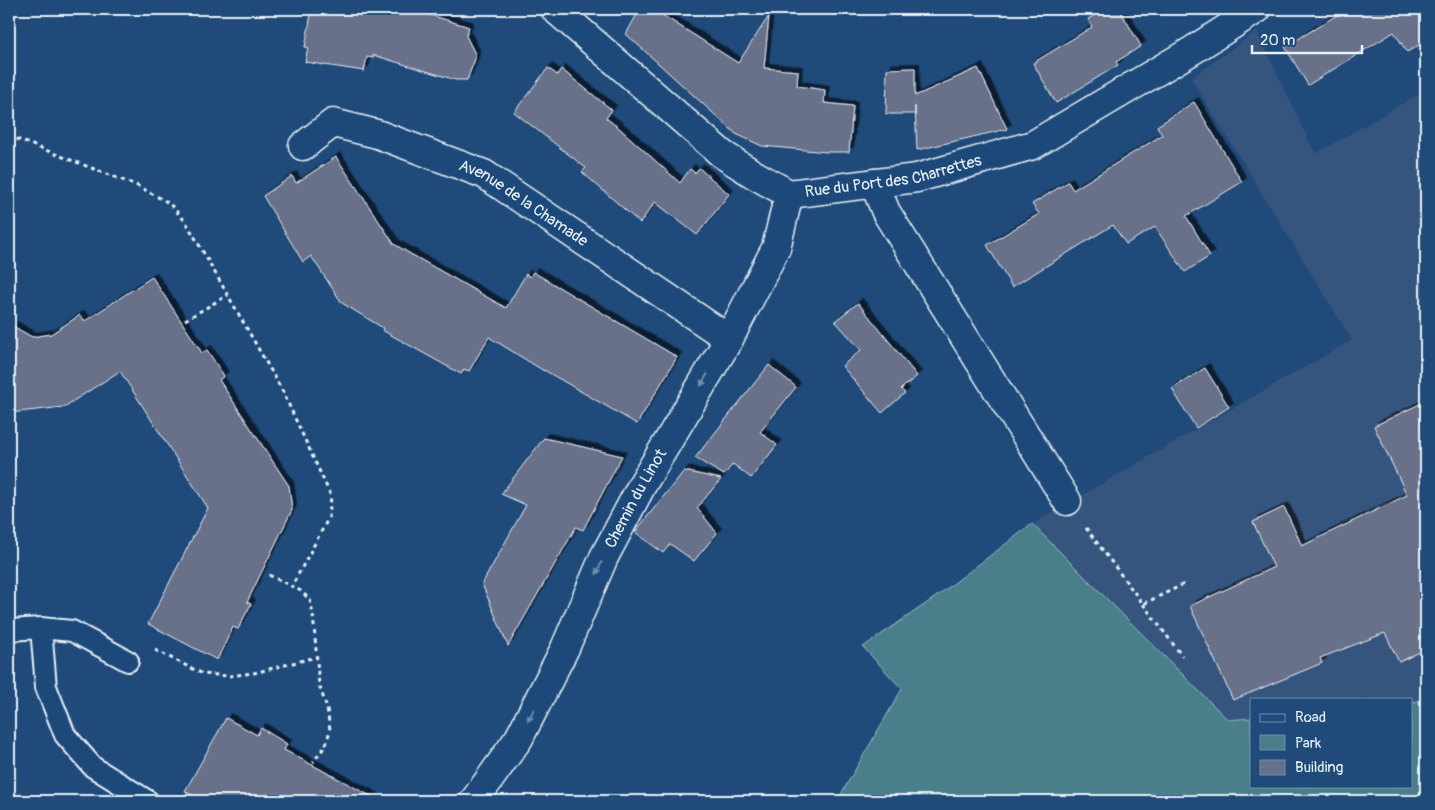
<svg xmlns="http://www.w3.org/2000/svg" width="1435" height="810" viewBox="0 0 1435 810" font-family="Pangolin,sans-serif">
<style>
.built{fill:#35557f}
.green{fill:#4a7e8b;stroke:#99b8c2}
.building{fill:#676f8a;stroke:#e8f1f8;filter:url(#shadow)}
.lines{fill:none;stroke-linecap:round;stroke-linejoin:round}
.service-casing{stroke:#e8f1f8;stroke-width:24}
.minor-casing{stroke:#e8f1f8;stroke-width:31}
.path{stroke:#e8f1f8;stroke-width:3;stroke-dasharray:4 4;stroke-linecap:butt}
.service{stroke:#1f4a7a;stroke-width:20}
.minor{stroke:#1f4a7a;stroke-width:28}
.oneway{fill:#6f8dac}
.labels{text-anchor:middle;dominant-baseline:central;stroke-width:4;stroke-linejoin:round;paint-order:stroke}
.street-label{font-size:16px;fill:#e8f1f8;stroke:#1f4a7a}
</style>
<defs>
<filter id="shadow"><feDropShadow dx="4.5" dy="-4.5" stdDeviation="0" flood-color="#0009"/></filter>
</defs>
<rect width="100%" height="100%" fill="#1f4a7a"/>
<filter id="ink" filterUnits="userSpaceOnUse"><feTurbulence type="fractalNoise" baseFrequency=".02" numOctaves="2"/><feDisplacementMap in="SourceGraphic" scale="10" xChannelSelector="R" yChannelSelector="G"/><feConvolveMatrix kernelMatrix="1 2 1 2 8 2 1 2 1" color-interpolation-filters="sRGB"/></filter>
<g filter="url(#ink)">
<path class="built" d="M 1257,31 L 1315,154 L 1426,90 L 1426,700 L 1411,702 L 1411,699 L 1251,699 L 1251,718 L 1228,720 L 1032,524 L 1352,340 L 1191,78 Z"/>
<path class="green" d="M 1032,524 L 1228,720 L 1251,718 L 1251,786 L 1411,786 L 1411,702 L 1426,700 L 1426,801 L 837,801 L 902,689 L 863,647 L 937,596 Z"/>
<path class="building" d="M 312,9 L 430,9 L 427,14 L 469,27 L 466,36 L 475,54 L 475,59 L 467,80 L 456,80 L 373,55 L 373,58 L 367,57 L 364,71 L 305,62 L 308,47 L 305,47 Z
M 640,9 L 653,9 L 738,63 L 769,16 L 764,68 L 798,71 L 797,86 L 825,90 L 824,103 L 853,106 L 849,152 L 827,152 L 762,146 L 736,134 L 626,34 Z
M 1105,9 L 1119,9 L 1141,46 L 1116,62 L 1118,65 L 1056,103 L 1033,63 L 1092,27 L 1088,19 Z
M 1347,9 L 1426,9 L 1426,41 L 1407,52 L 1394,32 L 1308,85 L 1285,47 Z
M 548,68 L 557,75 L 561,69 L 612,110 L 606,118 L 619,128 L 680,183 L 690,169 L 695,173 L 699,168 L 729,194 L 697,235 L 655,202 L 640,223 L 582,172 L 586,168 L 514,112 Z
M 915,68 L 915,96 L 978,68 L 1007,129 L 917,150 L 915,106 L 915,114 L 886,114 L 887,69 Z
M 1194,102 L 1242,182 L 1186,216 L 1210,256 L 1185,272 L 1155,227 L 1126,244 L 1113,225 L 1012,287 L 987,245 L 1039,214 L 1032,204 L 1068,182 L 1073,190 L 1162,135 L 1157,126 Z
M 336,157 L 394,244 L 407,252 L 506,308 L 526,274 L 530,277 L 533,272 L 677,357 L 637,424 L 544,370 L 544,371 L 489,337 L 469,371 L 464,369 L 461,374 L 382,330 L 383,328 L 342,303 L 311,256 L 303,262 L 263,196 L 292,176 L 296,183 Z
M 152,277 L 202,353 L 207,350 L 224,376 L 219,380 L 289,486 L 292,510 L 247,602 L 251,604 L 238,629 L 233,627 L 217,660 L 148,624 L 208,508 L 120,371 L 64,407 L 9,413 L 9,324 L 32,337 L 51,334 L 80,315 L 85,321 Z
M 858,303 L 917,376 L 901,389 L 905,393 L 882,413 L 842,366 L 861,350 L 835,321 Z
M 769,365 L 796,387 L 760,432 L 777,445 L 751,478 L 733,464 L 724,475 L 695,458 Z
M 1205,368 L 1229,407 L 1196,428 L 1172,389 Z
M 1426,401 L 1426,649 L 1399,662 L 1385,633 L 1320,658 L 1322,663 L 1233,700 L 1190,606 L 1274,567 L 1253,522 L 1284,507 L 1302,546 L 1407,495 L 1374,426 Z
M 544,438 L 622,456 L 583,530 L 576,527 L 508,646 L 482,584 L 526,505 L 501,494 Z
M 684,471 L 721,479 L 697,508 L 717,533 L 694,561 L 670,544 L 663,553 L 635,532 Z
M 226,718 L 257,735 L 261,728 L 287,744 L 284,750 L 380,801 L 203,801 L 185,791 Z"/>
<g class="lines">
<g class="service-casing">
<path id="service" d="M 41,628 L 72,631 L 128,661
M 9,630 L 41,628 L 46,687 L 65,735 L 93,767 L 148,801"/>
</g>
<g class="minor-casing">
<g id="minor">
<path id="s1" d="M 555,9 L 722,154 L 755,175 L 789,194 L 917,178 L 1033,145 L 1193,50 L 1257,9"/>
<path id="s2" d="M 303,146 L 333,123 L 377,134 L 484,174 L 729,339"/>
<path d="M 874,183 L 886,212 L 1067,501"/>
<path id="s3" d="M 474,801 L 519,738 L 565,648 L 604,557 L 642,485 L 729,339 L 776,248 L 789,194"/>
</g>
</g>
<path class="path" d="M 9,136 L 138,186 L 169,203 L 186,222 L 282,390 L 331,496 L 329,517 L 292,586
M 185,320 L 228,295
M 1086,528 L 1143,604 L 1184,584
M 269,575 L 301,591 L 310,600 L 313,614 L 319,685 L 327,708 L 330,730 L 326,745 L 313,762
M 1143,604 L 1182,656
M 155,650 L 203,674 L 229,676 L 254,673 L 316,657"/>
<use href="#service" class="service"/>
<use href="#minor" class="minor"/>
</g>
<defs><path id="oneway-solid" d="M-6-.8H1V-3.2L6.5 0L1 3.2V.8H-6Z" transform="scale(1.25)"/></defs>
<g class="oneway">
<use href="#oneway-solid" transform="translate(704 380) rotate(121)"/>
<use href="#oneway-solid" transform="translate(599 568) rotate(113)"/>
<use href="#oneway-solid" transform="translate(531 715) rotate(117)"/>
</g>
</g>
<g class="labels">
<g class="street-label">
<text stroke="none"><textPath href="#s1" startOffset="405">Rue du Port des Charrettes</textPath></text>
<text stroke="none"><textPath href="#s2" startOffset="246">Avenue de la Chamade</textPath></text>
<text stroke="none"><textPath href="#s3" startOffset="344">Chemin du Linot</textPath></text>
</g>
</g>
<rect width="1435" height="810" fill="none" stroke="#1f4a7a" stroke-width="30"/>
<rect x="15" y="15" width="1405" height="780" fill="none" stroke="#e8f1f8" stroke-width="2" filter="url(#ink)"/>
<rect x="1250" y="698" width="162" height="90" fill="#1f4a7a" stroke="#6f8dac"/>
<rect x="1260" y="714" width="25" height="8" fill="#1f4a7a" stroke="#6f8dac"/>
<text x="1295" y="722" font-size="15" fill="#e8f1f8">Road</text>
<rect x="1260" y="735" width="25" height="15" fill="#4a7e8b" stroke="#6f8dac"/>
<text x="1295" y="748" font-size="15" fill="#e8f1f8">Park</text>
<rect x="1260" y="760" width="25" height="15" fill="#676f8a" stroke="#6f8dac"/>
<text x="1295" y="772" font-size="15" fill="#e8f1f8">Building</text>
<path d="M1252 45v8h110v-8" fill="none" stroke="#e8f1f8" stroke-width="2.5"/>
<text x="1260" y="45" font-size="15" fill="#e8f1f8" stroke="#1f4a7a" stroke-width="4" paint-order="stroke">20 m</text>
</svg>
